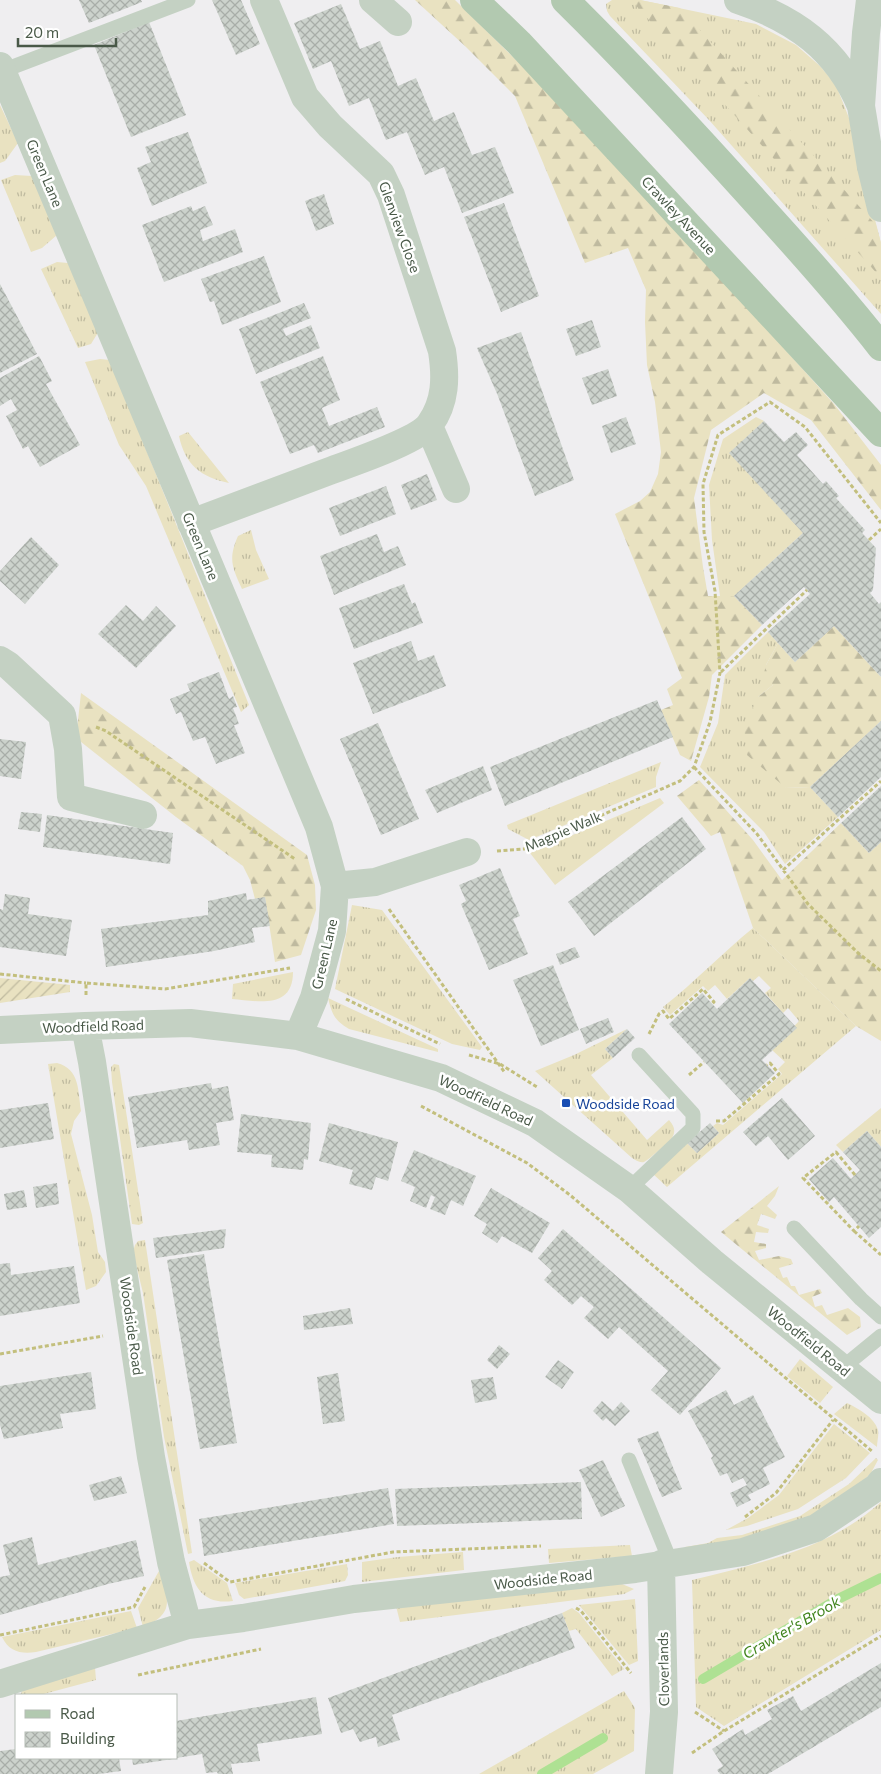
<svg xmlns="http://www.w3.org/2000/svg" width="881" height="1774" viewBox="0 0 881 1774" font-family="Commissioner,sans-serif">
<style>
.grass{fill:url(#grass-tufts)}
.forest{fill:url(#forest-firs)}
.garden{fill:url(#garden-furrows)}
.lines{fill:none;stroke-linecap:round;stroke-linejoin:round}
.stream{stroke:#aee193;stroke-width:10}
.building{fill:url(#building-cross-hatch)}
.path{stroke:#c3bf7d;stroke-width:3;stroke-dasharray:4 2.5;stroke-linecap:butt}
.lane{stroke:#c4d1c3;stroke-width:15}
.street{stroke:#c4d1c3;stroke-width:28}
.primary{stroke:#b2c9b0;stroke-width:28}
.transit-dot{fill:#1a4fb4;stroke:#fff;stroke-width:2}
.labels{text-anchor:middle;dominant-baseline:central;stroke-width:5;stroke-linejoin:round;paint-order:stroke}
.street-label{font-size:14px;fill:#495948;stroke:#fff}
.transit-label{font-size:14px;fill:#164399;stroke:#fff;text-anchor:start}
.water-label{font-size:15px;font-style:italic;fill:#3f831b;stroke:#fff}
</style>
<defs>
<pattern id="grass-tufts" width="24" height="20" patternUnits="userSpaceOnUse" patternTransform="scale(1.25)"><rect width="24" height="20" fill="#e9e2c1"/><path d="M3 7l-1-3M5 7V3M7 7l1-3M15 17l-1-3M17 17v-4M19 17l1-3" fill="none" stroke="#bfba9f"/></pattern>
<pattern id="forest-firs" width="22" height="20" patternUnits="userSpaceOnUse" patternTransform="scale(1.25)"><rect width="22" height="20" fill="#e9e2c1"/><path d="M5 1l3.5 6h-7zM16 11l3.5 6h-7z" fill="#bfba9f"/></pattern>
<pattern id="garden-furrows" width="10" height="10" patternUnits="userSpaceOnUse" patternTransform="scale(1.25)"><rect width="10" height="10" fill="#e9e2c1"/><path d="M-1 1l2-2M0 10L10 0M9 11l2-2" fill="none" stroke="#bfba9f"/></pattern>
<pattern id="building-cross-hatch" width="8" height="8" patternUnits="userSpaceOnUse" patternTransform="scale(1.25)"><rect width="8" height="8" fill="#ccd2cc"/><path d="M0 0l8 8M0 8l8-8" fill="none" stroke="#a8ada8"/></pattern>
</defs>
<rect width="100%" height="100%" fill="#efeef0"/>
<path class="grass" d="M 612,0 L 640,0 L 756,24 L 796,45 L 820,66 L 836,85 L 849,118 L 881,243 L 881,314 L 709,120 L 610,16 L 607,11 L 606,4 Z
M 0,105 L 18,143 L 5,161 L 0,163 Z
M 15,175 L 32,176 L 57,235 L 42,248 L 31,252 L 1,180 Z
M 57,262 L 68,263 L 99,331 L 91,344 L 78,348 L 41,269 Z
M 100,359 L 110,360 L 249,705 L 241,712 L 146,486 L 119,445 L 85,362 Z
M 756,417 L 764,421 L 730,453 L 803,533 L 734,596 L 720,596 L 712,540 L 709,485 L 723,439 Z
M 188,432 L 229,483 C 201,477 185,465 179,436 Z
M 251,530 L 256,550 L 269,579 L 242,589 C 232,567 228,559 238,536 Z
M 768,632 L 778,643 L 766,665 L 773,685 L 758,697 L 786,788 L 810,787 L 838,817 L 785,864 L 764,832 L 700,767 L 718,723 L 725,675 Z
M 661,762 L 656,777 L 656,787 L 529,840 L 508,829 L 507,825 Z
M 660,798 L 664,803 L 555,885 L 530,853 Z
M 352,905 L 382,910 L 482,1047 L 480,1050 L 452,1044 L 335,989 Z
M 753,928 L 856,1026 L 667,1187 L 652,1173 L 687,1143 L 697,1153 L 719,1133 L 713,1126 L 717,1123 L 723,1125 L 782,1074 L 778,1069 L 785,1062 L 772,1050 L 799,1021 L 788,1008 L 783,1013 L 765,993 L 771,988 L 759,976 L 753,981 L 750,978 L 727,999 L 715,985 L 708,991 L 703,986 L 670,1015 L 663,1007 C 695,982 722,953 753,928 Z
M 293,972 C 293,1010 257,1001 232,999 L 233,984 Z
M 328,998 L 438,1049 L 438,1052 L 349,1029 C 334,1020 332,1014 328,998 Z
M 627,1029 L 605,1049 L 613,1058 L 591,1075 L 647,1140 L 669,1120 C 682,1134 668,1143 657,1152 C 653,1155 648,1160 644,1162 C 639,1163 636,1160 632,1158 L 535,1071 L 574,1055 Z
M 57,1063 C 80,1069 78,1091 81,1111 L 74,1121 L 71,1134 L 92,1215 L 98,1252 L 105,1262 L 106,1272 L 96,1286 L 86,1290 L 48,1064 Z
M 114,1064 L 119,1065 L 143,1223 L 139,1225 L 132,1224 L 112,1082 L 111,1067 Z
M 881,1108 L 881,1147 L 867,1131 L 843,1152 L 836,1145 Z
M 145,1240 L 192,1553 L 188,1554 L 164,1437 L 143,1293 L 133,1252 L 135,1245 L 138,1241 Z
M 800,1359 L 833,1387 L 820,1403 L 787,1376 Z
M 847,1403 C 859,1409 874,1417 878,1430 C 879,1435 877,1442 877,1447 L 834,1414 Z
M 834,1424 L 870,1453 L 846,1478 L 798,1509 L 747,1526 L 726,1530 L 748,1518 L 779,1495 Z
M 876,1458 L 878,1460 L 871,1473 L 853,1492 L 793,1527 L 703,1548 L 685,1547 L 708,1543 L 717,1538 L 742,1535 L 800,1516 L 849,1484 Z
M 881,1502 L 881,1630 L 724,1726 L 696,1707 L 692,1580 C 757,1564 830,1549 881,1502 Z
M 630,1545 L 632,1556 L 549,1563 L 548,1549 Z
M 463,1552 L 464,1570 L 362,1582 L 362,1562 L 398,1557 Z
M 194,1560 L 227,1583 L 233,1601 C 204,1605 193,1588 189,1562 Z
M 347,1564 L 348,1575 L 345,1581 L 244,1599 L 239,1595 L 235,1583 Z
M 159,1571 C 169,1599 175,1614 143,1627 L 138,1608 Z
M 622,1584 L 634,1589 L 624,1594 L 400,1622 L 396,1606 Z
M 635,1599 L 638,1661 L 629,1665 L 579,1605 Z
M 572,1608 L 579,1613 L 624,1669 L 612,1676 L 576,1629 L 569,1631 L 562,1613 Z
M 131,1611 L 137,1628 L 36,1652 C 21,1654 9,1652 2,1637 Z
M 95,1667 L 96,1680 L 40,1695 L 20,1695 L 25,1687 Z
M 624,1691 L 635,1708 L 634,1751 L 593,1774 L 479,1774 Z"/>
<path class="forest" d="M 415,0 L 455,0 L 562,105 L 721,278 L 834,404 L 881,465 L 881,510 L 811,420 L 764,393 L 711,430 L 694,498 L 703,567 L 708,596 L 734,596 L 762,625 L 712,675 L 709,697 L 691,761 L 680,755 L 661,710 L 673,705 L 667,689 L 682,678 L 615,514 L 640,501 L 650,492 L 658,474 L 661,452 L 655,402 L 647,365 L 645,322 L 646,290 L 628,248 L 585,263 L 515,96 L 466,47 Z
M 631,0 L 640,0 L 680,8 L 876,225 L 881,243 L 881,278 Z
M 834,626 L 881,677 L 881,721 L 810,787 L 786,788 L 747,755 L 744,727 L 758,697 L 773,685 L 764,673 L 766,665 L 778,643 L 795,662 Z
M 81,693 L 307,855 L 315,885 L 316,910 L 301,955 L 275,962 L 265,898 L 255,899 L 250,880 L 243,866 L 176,817 L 76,738 Z
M 699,780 L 753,840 L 782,880 L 841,823 L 869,853 L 881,842 L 881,1041 L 856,1026 L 753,928 L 720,832 L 711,836 L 677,796 Z
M 779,1186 L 775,1196 L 767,1206 L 777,1215 L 775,1219 L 761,1214 L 757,1225 L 769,1229 L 768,1233 L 756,1232 L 754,1242 L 766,1244 L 766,1248 L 755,1251 L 759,1260 L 779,1256 L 791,1259 L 793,1264 L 779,1268 L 783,1278 L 787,1277 L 791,1286 L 795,1286 L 799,1295 L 820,1289 L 822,1293 L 812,1297 L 815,1307 L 822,1305 L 827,1315 L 848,1308 L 860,1317 L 861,1327 L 847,1335 L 721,1232 Z"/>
<path class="garden" d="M 0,978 L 70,985 L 70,992 L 0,1003 Z"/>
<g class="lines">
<path class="stream" d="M 703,1679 L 838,1599 L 881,1578
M 542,1774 L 603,1738"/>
</g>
<path class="building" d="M 79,0 L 141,0 L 142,2 L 89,23 Z
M 212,0 L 241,0 L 260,44 L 236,55 Z
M 341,4 L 360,49 L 380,41 L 398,86 L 416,78 L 434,121 L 454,112 L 472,155 L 495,147 L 514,193 L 462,213 L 444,167 L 425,175 L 407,132 L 386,140 L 369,98 L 349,106 L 331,61 L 313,69 L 294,23 Z
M 149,22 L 186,115 L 131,137 L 94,45 Z
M 188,132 L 207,183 L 152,206 L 137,168 L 151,162 L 145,147 Z
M 324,194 L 334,224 L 316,231 L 305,201 Z
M 504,203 L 539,296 L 501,312 L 464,217 Z
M 191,206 L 193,211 L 205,206 L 213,225 L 200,230 L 203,241 L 235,229 L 243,252 L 164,282 L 142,225 Z
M 264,256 L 281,302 L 222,325 L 214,301 L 210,302 L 201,279 Z
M 0,284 L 37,354 L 0,373 Z
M 304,303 L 311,318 L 283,329 L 286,336 L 311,325 L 320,348 L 256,374 L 239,329 Z
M 592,320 L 601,347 L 576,356 L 566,329 Z
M 521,332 L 574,480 L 535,496 L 498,396 L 477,348 Z
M 39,356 L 52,381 L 46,384 L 80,445 L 40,467 L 28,446 L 23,449 L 6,416 L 17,410 L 11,399 L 0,406 L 0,378 Z
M 323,356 L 340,400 L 322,408 L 329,426 L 377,407 L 385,427 L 318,453 L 314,445 L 290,454 L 260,382 Z
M 608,369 L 617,396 L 592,405 L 582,378 Z
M 626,417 L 636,444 L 611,453 L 602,426 Z
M 764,421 L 784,442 L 796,432 L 808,445 L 797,455 L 823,484 L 826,481 L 839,496 L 836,498 L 865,530 L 862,533 L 876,548 L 873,590 L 870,593 L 879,604 L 881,602 L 881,677 L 834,626 L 795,662 L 768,632 L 810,594 L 804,587 L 762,625 L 734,596 L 803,533 L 729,453 Z
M 427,474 L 437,500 L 411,510 L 401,485 Z
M 386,486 L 396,514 L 340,536 L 329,508 Z
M 377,534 L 384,552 L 398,546 L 406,565 L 334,595 L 320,556 Z
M 31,537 L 59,565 L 25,604 L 0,581 L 0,571 Z
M 404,584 L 412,604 L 415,602 L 423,623 L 354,649 L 339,608 Z
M 126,605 L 143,621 L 156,606 L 176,626 L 136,668 L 98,634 Z
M 411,641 L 418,661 L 434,655 L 446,686 L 373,714 L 353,663 Z
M 219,672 L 229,699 L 233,696 L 237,707 L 233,708 L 239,724 L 234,725 L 245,753 L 216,764 L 205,737 L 193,741 L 181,712 L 176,714 L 170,699 L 190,691 L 187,684 Z
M 657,700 L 673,737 L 505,806 L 490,767 Z
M 881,721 L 881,777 L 838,817 L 810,787 Z
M 378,723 L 419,819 L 381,835 L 340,739 Z
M 0,739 L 26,742 L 21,779 L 0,776 Z
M 483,766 L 492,790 L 437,813 L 425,790 Z
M 881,786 L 881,842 L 869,853 L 841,823 Z
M 21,812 L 42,814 L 40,832 L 18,829 Z
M 47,815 L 173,833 L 170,864 L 43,847 Z
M 682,817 L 706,849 L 594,936 L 568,902 Z
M 500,868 L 520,916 L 513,919 L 528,954 L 489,970 L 461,904 L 466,901 L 459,885 Z
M 246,893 L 247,900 L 265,897 L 270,926 L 252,928 L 255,942 L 214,951 L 106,967 L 101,929 L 208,915 L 208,901 Z
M 5,894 L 30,898 L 28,914 L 72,920 L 66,956 L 0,947 L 0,909 L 3,910 Z
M 575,947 L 580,957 L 560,965 L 556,954 Z
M 553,965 L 579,1030 L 541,1046 L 513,980 Z
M 750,978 L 797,1028 L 762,1060 L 775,1073 L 743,1103 L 669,1024 L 702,993 L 717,1009 Z
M 608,1018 L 614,1032 L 586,1044 L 580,1029 Z
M 627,1029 L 635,1038 L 613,1058 L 605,1049 Z
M 211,1083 L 212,1089 L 228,1086 L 234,1120 L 216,1123 L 220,1145 L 189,1150 L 187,1140 L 137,1148 L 128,1097 Z
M 782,1098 L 815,1136 L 788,1160 L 768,1136 L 756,1146 L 743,1132 Z
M 48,1103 L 54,1139 L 0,1148 L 0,1110 Z
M 241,1114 L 311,1123 L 308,1160 L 304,1159 L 303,1170 L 271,1167 L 272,1155 L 237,1152 Z
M 329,1123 L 398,1142 L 388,1181 L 376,1177 L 372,1190 L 349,1184 L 353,1170 L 319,1161 Z
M 710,1123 L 719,1133 L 697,1153 L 687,1143 Z
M 867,1131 L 881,1147 L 881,1227 L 869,1238 L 834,1197 L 829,1202 L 809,1179 L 833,1158 L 851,1179 L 860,1170 L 843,1152 Z
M 414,1150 L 476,1176 L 463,1206 L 451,1200 L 445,1215 L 430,1209 L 435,1197 L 431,1195 L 426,1208 L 410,1201 L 415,1187 L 401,1181 Z
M 57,1183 L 59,1204 L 36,1208 L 33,1187 Z
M 491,1188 L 550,1223 L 532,1253 L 502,1236 L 497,1243 L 482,1233 L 487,1224 L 474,1216 Z
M 24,1190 L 27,1207 L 7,1210 L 4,1194 Z
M 226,1229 L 224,1248 L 156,1258 L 153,1238 Z
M 563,1229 L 721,1368 L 680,1415 L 651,1390 L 668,1371 L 619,1327 L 608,1339 L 584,1318 L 594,1307 L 581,1296 L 572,1305 L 544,1280 L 552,1271 L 538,1258 Z
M 204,1254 L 237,1443 L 200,1449 L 167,1260 Z
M 10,1263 L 11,1275 L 74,1266 L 80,1303 L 0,1316 L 0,1264 Z
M 350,1308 L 353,1324 L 304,1330 L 303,1316 Z
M 499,1345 L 510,1354 L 497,1369 L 487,1360 Z
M 558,1360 L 574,1372 L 562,1389 L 545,1377 Z
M 91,1372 L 96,1409 L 60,1414 L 63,1428 L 4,1439 L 0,1425 L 0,1386 Z
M 338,1373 L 345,1421 L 323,1424 L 317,1377 Z
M 493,1377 L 497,1399 L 475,1403 L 471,1380 Z
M 726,1390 L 734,1405 L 753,1395 L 785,1457 L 763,1468 L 770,1484 L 748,1495 L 751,1500 L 737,1507 L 730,1493 L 747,1485 L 743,1478 L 732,1483 L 727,1473 L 720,1476 L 711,1458 L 713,1456 L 688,1411 Z
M 602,1401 L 613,1411 L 621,1402 L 630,1411 L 615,1426 L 606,1418 L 603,1421 L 593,1411 Z
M 658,1431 L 682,1489 L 662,1497 L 637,1439 Z
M 603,1460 L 625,1506 L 601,1517 L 579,1470 Z
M 121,1476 L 127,1493 L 94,1501 L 89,1485 Z
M 581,1482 L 582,1519 L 397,1526 L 395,1489 Z
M 388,1488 L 394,1524 L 204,1556 L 199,1519 Z
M 32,1537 L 38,1565 L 136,1540 L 144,1576 L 108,1584 L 0,1615 L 0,1577 L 10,1575 L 3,1545 Z
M 562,1613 L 575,1648 L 457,1692 L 392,1715 L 400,1740 L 378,1747 L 376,1737 L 360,1742 L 353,1729 L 341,1733 L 328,1698 Z
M 881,1663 L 881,1707 L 768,1774 L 720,1774 L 717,1770 L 723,1766 L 712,1749 L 743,1729 L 745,1735 L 772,1719 L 767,1710 L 793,1696 L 801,1711 Z
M 316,1697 L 322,1734 L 257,1744 L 260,1761 L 231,1764 L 233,1774 L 218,1774 L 217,1772 L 206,1773 L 202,1754 L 176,1758 L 176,1721 Z
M 16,1749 L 16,1758 L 119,1758 L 121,1771 L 99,1774 L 0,1774 L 0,1751 Z
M 132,1758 L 173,1758 L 173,1759 L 133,1765 Z"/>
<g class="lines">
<path class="path" d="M 869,540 L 881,529
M 721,672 L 807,590
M 96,727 L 106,731 L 295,859
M 694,767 L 757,834 L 808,904 L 858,953 L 881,971
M 497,851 L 524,849 L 680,781 L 694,767 L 710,722 L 720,673 L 715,591 L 704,532 L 703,484 L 718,435 L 770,402 L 805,427 L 881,523
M 783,870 L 881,781
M 389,909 L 505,1073
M 0,974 L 86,983
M 86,995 L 86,983 L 165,989 L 290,968
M 346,999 L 440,1044
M 649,1034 L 659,1014 L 663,1011 L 669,1019 L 703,989 L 714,1002 L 712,1004
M 469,1055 L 500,1064 L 537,1087
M 689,1075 L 704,1062
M 421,1106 L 527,1163 L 570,1195 L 873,1452
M 716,1121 L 724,1121 L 779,1074 L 770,1063 L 767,1065
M 855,1175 L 836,1152 L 803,1178 L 854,1231 L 859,1226
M 854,1231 L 881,1255
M 0,1354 L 103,1336
M 745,1517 L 776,1493 L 833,1420
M 204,1563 L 230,1582 L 393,1552 L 541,1546
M 576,1608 L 581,1611 L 631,1673
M 0,1635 L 134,1607 L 145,1587
M 138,1675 L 261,1649
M 695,1712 L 724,1731
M 692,1753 L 724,1731 L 881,1636"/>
<path class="lane" d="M 2,71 L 188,0
M 629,1189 L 693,1128 L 693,1114 L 639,1055
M 794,1228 L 861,1299 L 881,1317
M 842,1368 L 881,1336
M 629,1460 L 671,1563"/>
<path class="street" d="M 373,0 L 398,22
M 738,0 C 795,19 837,49 861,106
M 870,0 L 866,33 L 861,106 L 871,167 L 881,208
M 0,66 L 319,827 L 335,886 L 332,931 L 314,998 L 298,1036
M 429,426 L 456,489
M 191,523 C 236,506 281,489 327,472 C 348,464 418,441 430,424 C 446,402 446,377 442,351 L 391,195 L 381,174 L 330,126 L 305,97 L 264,0
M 0,660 L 8,665 L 62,715 L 68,749 L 71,797 L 143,815
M 335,886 L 375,882 L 467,852
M 85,1026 L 92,1062 L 151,1457 L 171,1562 L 188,1625
M 0,1030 L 85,1026 L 190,1023 L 298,1036 L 441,1078 L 535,1123 L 629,1189 L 712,1262 L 881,1400
M 0,1684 L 188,1625 L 243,1618 L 354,1599 L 635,1569 L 743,1552 L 816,1528 L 877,1487 L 881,1482
M 659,1774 L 664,1712 L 661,1564"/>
<path class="primary" d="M 474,0 L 519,43 L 881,433
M 565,0 C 631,65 693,132 755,201 C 798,248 841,296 881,347"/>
</g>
<rect class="transit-dot" x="561" y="1098" width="10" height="10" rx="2.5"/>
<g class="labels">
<g class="street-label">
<text transform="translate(45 173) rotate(67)">Green Lane</text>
<text transform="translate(679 215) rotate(47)">Crawley Avenue</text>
<text transform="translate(400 227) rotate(70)">Glenview Close</text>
<text transform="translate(201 546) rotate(67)">Green Lane</text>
<text transform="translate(563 831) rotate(-23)">Magpie Walk</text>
<text transform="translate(324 954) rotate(-77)">Green Lane</text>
<text transform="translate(93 1026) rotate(-2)">Woodfield Road</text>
<text transform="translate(486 1100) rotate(25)">Woodfield Road</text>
<text transform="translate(132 1326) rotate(82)">Woodside Road</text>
<text transform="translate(809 1341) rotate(39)">Woodfield Road</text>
<text transform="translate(543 1579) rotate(-6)">Woodside Road</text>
<text transform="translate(663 1669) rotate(-91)">Cloverlands</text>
</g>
<g class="transit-label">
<text x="576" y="1103">Woodside Road</text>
</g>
<g class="water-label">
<text transform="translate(791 1627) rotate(-30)">Crawter's Brook</text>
</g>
</g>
<rect x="15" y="1694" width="162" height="65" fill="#ffffff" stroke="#b6bdb6"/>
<rect x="25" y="1710" width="25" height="8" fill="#b2c9b0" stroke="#b6bdb6"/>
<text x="60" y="1719" font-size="15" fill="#495948">Road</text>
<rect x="25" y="1732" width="25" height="15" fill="url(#building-cross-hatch)" stroke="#b6bdb6"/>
<text x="60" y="1744" font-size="15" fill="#495948">Building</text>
<path d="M18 38v8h98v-8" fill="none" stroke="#495948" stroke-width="2.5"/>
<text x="25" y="38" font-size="15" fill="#495948" stroke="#ffffff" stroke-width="4" paint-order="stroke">20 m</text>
</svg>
